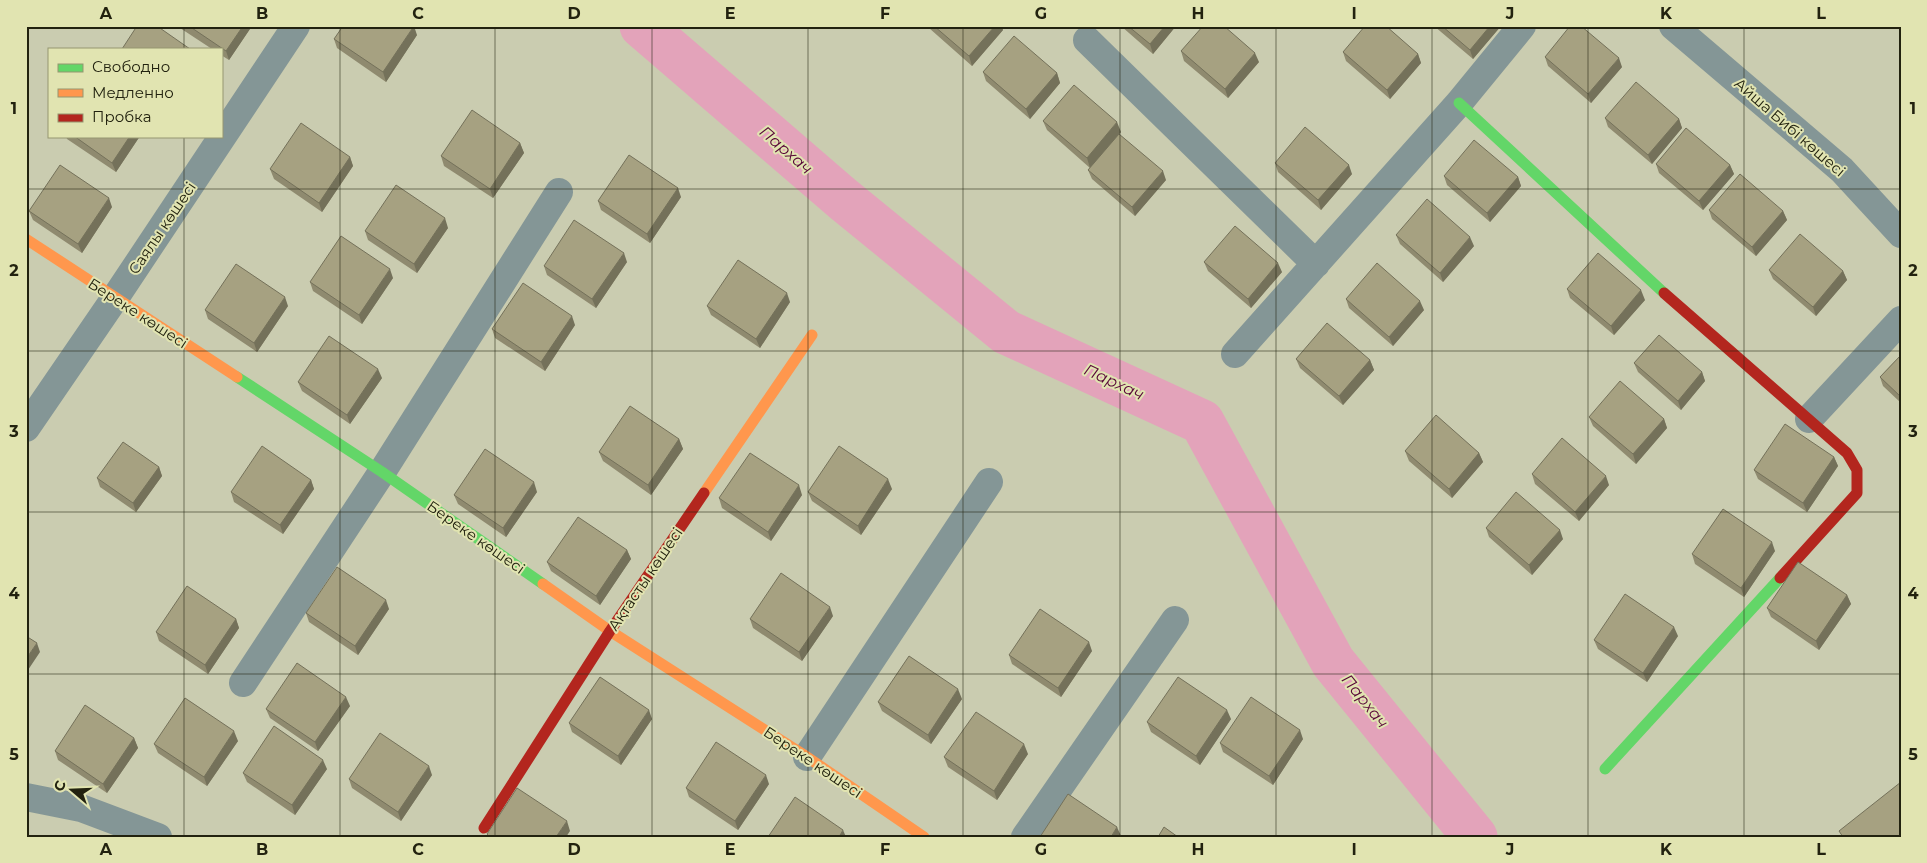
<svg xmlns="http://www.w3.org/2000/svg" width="1927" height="863" viewBox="0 0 1927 863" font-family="Montserrat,sans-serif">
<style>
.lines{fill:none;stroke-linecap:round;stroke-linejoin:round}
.river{stroke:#e3a3ba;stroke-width:45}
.street{stroke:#849696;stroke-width:28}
.fast{stroke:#63d668;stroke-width:11}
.slow{stroke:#ff974d;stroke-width:11}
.jam{stroke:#b3261e;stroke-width:11}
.wall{fill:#8f8a6f}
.shaded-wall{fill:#74715a}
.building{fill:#a6a181;stroke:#74715a}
.grid{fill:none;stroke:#22220f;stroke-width:1;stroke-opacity:0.55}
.labels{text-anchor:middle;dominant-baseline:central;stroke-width:4;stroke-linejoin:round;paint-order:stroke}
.street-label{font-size:15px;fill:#22220f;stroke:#e1e4b1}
.water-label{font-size:16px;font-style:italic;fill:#570437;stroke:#e1e4b1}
.neatline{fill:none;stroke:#22220f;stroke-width:2}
.grid-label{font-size:16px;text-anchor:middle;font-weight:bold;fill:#22220f}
</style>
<rect width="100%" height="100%" fill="#caccb0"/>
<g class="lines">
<path class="river" d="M 642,26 L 843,199 L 1006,332 L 1202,422 L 1333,662 L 1475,837"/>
<path class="street" d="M 1673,26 L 1842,170 L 1901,234
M 1087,40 L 1316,264
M 1235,354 L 1459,103 L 1522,26
M 1809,419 L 1901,320
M 26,428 L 115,298 L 296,26
M 243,683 L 382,472 L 559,192
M 807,757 L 989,482
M 26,797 L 81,808 L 158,837
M 1025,837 L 1175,620"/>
<path class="fast" d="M 1459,103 L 1664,293
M 237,377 L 382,472 L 543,584
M 1605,769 L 1780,578"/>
<path class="slow" d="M 26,239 L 237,377
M 704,493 L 812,335
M 543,584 L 610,631 L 807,757 L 924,837"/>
<path class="jam" d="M 1664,293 L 1847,453 L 1857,470 L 1857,493 L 1780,578
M 484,828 L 610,631 L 704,493"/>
</g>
<path class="wall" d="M 180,26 L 252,26 L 229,60 L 221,55 L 221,49 L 212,49 L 180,28 Z
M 928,26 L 1001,26 L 1003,30 L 972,66 L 929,28 Z
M 1121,26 L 1176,26 L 1153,54 Z
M 1434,26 L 1501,26 L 1473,59 Z
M 417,35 L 386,82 L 337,48 L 334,39 Z
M 1181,51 L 1259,62 L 1228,98 L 1184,61 Z
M 1343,52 L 1418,54 L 1421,63 L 1390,99 L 1346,61 Z
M 1545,57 L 1622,67 L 1591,103 L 1548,66 Z
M 983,72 L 1057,73 L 1060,83 L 1030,119 L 986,81 Z
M 1605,118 L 1679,119 L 1682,128 L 1652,164 L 1608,127 Z
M 1043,121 L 1121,132 L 1090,168 L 1047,130 Z
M 66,136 L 140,136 L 116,172 L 67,139 Z
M 520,143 L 524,153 L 493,198 L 444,166 L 441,156 Z
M 350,157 L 353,166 L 322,212 L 274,179 L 270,169 Z
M 1275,163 L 1352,174 L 1321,210 L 1278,172 Z
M 1656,164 L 1730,165 L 1734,174 L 1703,210 L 1659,173 Z
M 1088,170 L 1166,180 L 1135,216 L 1092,179 Z
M 1444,176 L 1518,177 L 1521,186 L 1490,222 L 1447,185 Z
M 681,197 L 650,243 L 601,210 L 598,201 Z
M 112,207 L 82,253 L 33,220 L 29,211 Z
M 1709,210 L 1783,211 L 1787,220 L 1756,256 L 1712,219 Z
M 448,228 L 417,273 L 368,240 L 365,231 Z
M 1396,235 L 1474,246 L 1443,282 L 1400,244 Z
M 627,262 L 596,308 L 547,275 L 544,266 Z
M 1204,262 L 1282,272 L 1251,308 L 1208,271 Z
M 1769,270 L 1843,271 L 1847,280 L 1816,316 L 1773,279 Z
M 393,278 L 362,324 L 313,291 L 310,282 Z
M 1567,289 L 1645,300 L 1614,335 L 1570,298 Z
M 1346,299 L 1424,310 L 1393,346 L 1349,308 Z
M 790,302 L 760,348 L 711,315 L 707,306 Z
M 288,306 L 257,352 L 208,319 L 205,310 Z
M 575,325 L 545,371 L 495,338 L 492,329 Z
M 1901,355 L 1901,403 L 1883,386 L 1880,377 Z
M 1296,359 L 1370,360 L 1374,370 L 1343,405 L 1300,368 Z
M 1634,363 L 1702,372 L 1705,381 L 1681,410 L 1638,372 Z
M 382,378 L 350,424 L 302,391 L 298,382 Z
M 1589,417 L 1664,419 L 1667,428 L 1636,464 L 1593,426 Z
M 679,439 L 683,449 L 651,495 L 603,461 L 599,452 Z
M 1405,451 L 1479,453 L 1483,462 L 1452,498 L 1409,461 Z
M 1834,457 L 1838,466 L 1807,512 L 1758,479 L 1754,470 Z
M 159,467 L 162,476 L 136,512 L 100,487 L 97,478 Z
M 1532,474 L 1609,485 L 1579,521 L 1535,484 Z
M 311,480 L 314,489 L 283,534 L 234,502 L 231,492 Z
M 892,489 L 861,535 L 812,501 L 808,492 Z
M 537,492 L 506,537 L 458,504 L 454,495 Z
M 802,495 L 771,541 L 722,508 L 719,498 Z
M 1486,528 L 1563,539 L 1532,575 L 1489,537 Z
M 627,550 L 631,559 L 600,605 L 551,571 L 547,562 Z
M 1775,551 L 1744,597 L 1695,564 L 1692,554 Z
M 1847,595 L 1851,604 L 1819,650 L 1771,617 L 1767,608 Z
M 389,609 L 358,655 L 309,622 L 306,613 Z
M 833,616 L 802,661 L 753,628 L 750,619 Z
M 236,619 L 239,628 L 208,674 L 159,641 L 156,632 Z
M 1678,636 L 1647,682 L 1598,649 L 1594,640 Z
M 1092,651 L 1061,697 L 1012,664 L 1009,655 Z
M 962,699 L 931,744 L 882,711 L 878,702 Z
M 350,706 L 318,751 L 270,718 L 266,709 Z
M 652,719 L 621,765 L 572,732 L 569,723 Z
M 1231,719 L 1200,765 L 1151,732 L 1147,722 Z
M 134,738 L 138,748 L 107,793 L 58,760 L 55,751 Z
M 1303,739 L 1273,785 L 1223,752 L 1220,743 Z
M 238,741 L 207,786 L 158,753 L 154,744 Z
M 1028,754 L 997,800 L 948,767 L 944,757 Z
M 327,769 L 295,815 L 247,782 L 243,773 Z
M 432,775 L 401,821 L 352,788 L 349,779 Z
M 769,784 L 738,830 L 689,797 L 686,788 Z"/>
<path class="shaded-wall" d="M 243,26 L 252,26 L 229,60 L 226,51 Z
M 414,26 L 417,35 L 386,82 L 383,72 Z
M 995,26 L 1001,26 L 1003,30 L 972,66 L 969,56 Z
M 1165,26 L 1176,26 L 1153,54 L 1150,44 Z
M 1490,26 L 1501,26 L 1473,59 L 1470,50 Z
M 1255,53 L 1259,62 L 1228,98 L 1225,89 Z
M 1418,54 L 1421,63 L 1390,99 L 1387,90 Z
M 1619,58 L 1622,67 L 1591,103 L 1588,94 Z
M 1057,73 L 1060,83 L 1030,119 L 1026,109 Z
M 1679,119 L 1682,128 L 1652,164 L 1648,155 Z
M 1117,122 L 1121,132 L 1090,168 L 1087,158 Z
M 130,136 L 140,136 L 116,172 L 112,163 Z
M 520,143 L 524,153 L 493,198 L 490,189 Z
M 350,157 L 353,166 L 322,212 L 319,203 Z
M 1349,165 L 1352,174 L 1321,210 L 1318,200 Z
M 1730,165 L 1734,174 L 1703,210 L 1699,201 Z
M 1163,171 L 1166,180 L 1135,216 L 1132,207 Z
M 1518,177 L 1521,186 L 1490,222 L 1487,213 Z
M 678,188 L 681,197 L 650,243 L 647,234 Z
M 109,198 L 112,207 L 82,253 L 78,244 Z
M 1783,211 L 1787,220 L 1756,256 L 1752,247 Z
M 445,218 L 448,228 L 417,273 L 414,264 Z
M 1470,237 L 1474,246 L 1443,282 L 1440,273 Z
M 624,253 L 627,262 L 596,308 L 592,299 Z
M 1278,263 L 1282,272 L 1251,308 L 1248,299 Z
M 390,269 L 393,278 L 362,324 L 359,315 Z
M 1843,271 L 1847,280 L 1816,316 L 1813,307 Z
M 1641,290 L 1645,300 L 1614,335 L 1611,326 Z
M 787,293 L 790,302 L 760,348 L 756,339 Z
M 285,297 L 288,306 L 257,352 L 254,343 Z
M 1420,301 L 1424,310 L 1393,346 L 1389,337 Z
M 572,316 L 575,325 L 545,371 L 541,362 Z
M 1370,360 L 1374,370 L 1343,405 L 1339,396 Z
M 378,369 L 382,378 L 350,424 L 347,415 Z
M 1702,372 L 1705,381 L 1681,410 L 1678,401 Z
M 1664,419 L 1667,428 L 1636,464 L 1633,454 Z
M 679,439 L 683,449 L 651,495 L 648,485 Z
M 1479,453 L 1483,462 L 1452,498 L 1449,489 Z
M 1834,457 L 1838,466 L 1807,512 L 1803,503 Z
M 159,467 L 162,476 L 136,512 L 133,503 Z
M 1606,476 L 1609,485 L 1579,521 L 1575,512 Z
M 888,479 L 892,489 L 861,535 L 858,526 Z
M 311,480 L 314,489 L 283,534 L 280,525 Z
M 534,482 L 537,492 L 506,537 L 503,528 Z
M 799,485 L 802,495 L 771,541 L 768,532 Z
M 1560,530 L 1563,539 L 1532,575 L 1529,565 Z
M 1772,542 L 1775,551 L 1744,597 L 1741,588 Z
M 627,550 L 631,559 L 600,605 L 596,596 Z
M 1847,595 L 1851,604 L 1819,650 L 1816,641 Z
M 386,600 L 389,609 L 358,655 L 355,646 Z
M 830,607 L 833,616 L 802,661 L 799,652 Z
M 236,619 L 239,628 L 208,674 L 205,665 Z
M 1674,627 L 1678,636 L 1647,682 L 1643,673 Z
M 1089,642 L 1092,651 L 1061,697 L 1058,688 Z
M 37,643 L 40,652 L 26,673 L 26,659 Z
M 958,689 L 962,699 L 931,744 L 928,735 Z
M 346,697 L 350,706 L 318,751 L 315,742 Z
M 649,710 L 652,719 L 621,765 L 618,756 Z
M 1227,710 L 1231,719 L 1200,765 L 1196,756 Z
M 1300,730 L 1303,739 L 1273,785 L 1269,776 Z
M 234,731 L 238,741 L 207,786 L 204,777 Z
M 134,738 L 138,748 L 107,793 L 103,784 Z
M 1024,744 L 1028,754 L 997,800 L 994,791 Z
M 323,760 L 327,769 L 295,815 L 292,805 Z
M 429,766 L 432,775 L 401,821 L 398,812 Z
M 766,775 L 769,784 L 738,830 L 735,821 Z
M 567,821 L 570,831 L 566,837 L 556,837 Z
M 1117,827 L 1121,836 L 1111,837 Z
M 843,830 L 846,837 L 839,837 Z"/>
<path class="building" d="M 137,26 L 157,26 L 190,49 L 122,49 Z
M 189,26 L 243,26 L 226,51 Z
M 343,26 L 414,26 L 383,72 L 334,39 Z
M 934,26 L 995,26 L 969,56 Z
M 1128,26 L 1165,26 L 1150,44 Z
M 1203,26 L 1224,26 L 1255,53 L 1225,89 L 1181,51 Z
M 1365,26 L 1386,26 L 1418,54 L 1387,90 L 1343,52 Z
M 1442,26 L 1490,26 L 1470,50 Z
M 1570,26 L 1581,26 L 1619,58 L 1588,94 L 1545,57 Z
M 1014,36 L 1057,73 L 1026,109 L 983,72 Z
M 1636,82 L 1679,119 L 1648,155 L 1605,118 Z
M 1074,85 L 1117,122 L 1087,158 L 1043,121 Z
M 472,110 L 520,143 L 490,189 L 441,156 Z
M 301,123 L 350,157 L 319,203 L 270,169 Z
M 1305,127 L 1349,165 L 1318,200 L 1275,163 Z
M 1686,128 L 1730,165 L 1699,201 L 1656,164 Z
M 1119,134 L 1163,171 L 1132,207 L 1088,170 Z
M 74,136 L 130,136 L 112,163 Z
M 1474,140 L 1518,177 L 1487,213 L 1444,176 Z
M 629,155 L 678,188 L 647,234 L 598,201 Z
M 60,165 L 109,198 L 78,244 L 29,211 Z
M 1740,174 L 1783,211 L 1752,247 L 1709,210 Z
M 396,185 L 445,218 L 414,264 L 365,231 Z
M 1427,199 L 1470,237 L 1440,273 L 1396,235 Z
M 574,220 L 624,253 L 592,299 L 544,266 Z
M 1235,226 L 1278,263 L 1248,299 L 1204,262 Z
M 1800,234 L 1843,271 L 1813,307 L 1769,270 Z
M 341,236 L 390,269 L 359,315 L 310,282 Z
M 1598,253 L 1641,290 L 1611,326 L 1567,289 Z
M 738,260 L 787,293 L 756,339 L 707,306 Z
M 1377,263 L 1420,301 L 1389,337 L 1346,299 Z
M 236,264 L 285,297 L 254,343 L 205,310 Z
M 523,283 L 572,316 L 541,362 L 492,329 Z
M 1327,323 L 1370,360 L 1339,396 L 1296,359 Z
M 1659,335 L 1702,372 L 1678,401 L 1634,363 Z
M 329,336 L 378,369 L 347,415 L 298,382 Z
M 1901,355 L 1901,397 L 1880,377 Z
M 1620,381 L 1664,419 L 1633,454 L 1589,417 Z
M 630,406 L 679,439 L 648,485 L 599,452 Z
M 1436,415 L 1479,453 L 1449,489 L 1405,451 Z
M 1785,424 L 1834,457 L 1803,503 L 1754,470 Z
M 1562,438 L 1606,476 L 1575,512 L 1532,474 Z
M 123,442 L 159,467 L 133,503 L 97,478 Z
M 262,446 L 311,480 L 280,525 L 231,492 Z
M 839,446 L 888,479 L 858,526 L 808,492 Z
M 485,449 L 534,482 L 503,528 L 454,495 Z
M 750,453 L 799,485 L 768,532 L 719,498 Z
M 1516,492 L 1560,530 L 1529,565 L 1486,528 Z
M 1723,509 L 1772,542 L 1741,588 L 1692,554 Z
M 578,517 L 627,550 L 596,596 L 547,562 Z
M 1798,562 L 1847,595 L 1816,641 L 1767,608 Z
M 337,567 L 386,600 L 355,646 L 306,613 Z
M 781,573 L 830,607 L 799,652 L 750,619 Z
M 187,586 L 236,619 L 205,665 L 156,632 Z
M 1625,594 L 1674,627 L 1643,673 L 1594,640 Z
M 1040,609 L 1089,642 L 1058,688 L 1009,655 Z
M 26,636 L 37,643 L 26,659 Z
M 909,656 L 958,689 L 928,735 L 878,702 Z
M 297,663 L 346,697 L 315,742 L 266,709 Z
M 600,677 L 649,710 L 618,756 L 569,723 Z
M 1178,677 L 1227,710 L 1196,756 L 1147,722 Z
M 1251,697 L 1300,730 L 1269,776 L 1220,743 Z
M 185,698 L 234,731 L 204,777 L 154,744 Z
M 85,705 L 134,738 L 103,784 L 55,751 Z
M 976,712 L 1024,744 L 994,791 L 944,757 Z
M 274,726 L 323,760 L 292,805 L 243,773 Z
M 380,733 L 429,766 L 398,812 L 349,779 Z
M 716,742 L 766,775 L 735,821 L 686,788 Z
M 1901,782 L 1901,837 L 1843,837 L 1839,831 Z
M 517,788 L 567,821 L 556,837 L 490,837 L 487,834 Z
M 1068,794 L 1117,827 L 1111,837 L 1040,837 Z
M 795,797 L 843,830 L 839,837 L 768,837 Z
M 1164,827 L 1178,837 L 1158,837 Z"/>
<path class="grid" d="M 184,26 L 184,49M 340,26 L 340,837M 495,26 L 495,837M 652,26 L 652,837M 808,26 L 808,837M 963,26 L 963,837M 1120,26 L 1120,837M 1276,26 L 1276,837M 1432,26 L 1432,837M 1588,26 L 1588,837M 1744,26 L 1744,837M 184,136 L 184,837M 26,189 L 1901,189M 26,351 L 1901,351M 26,512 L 1901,512M 26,674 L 1901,674"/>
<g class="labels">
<g class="street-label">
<text transform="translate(1790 127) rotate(41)">Айша Бибі көшесі</text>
<text transform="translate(162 228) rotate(-56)">Саялы көшесі</text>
<text transform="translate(138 313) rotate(33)">Береке көшесі</text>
<text transform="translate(476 537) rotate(35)">Береке көшесі</text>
<text transform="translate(645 579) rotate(-56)">Ақтасты көшесі</text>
<text transform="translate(813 762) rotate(34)">Береке көшесі</text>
</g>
<g class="water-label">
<text transform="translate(786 150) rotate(41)">Пархач</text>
<text transform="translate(1114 382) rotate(25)">Пархач</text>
<text transform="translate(1365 701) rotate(51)">Пархач</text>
</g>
</g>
<rect width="1927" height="863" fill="none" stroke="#e1e4b1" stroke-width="55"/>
<rect x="48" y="48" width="175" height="90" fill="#e1e4b1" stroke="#959670"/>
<rect x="58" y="64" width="25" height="8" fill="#63d668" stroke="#959670"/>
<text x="92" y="72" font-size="15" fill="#22220f">Свободно</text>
<rect x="58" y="89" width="25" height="8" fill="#ff974d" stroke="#959670"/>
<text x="92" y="98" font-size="15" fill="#22220f">Медленно</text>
<rect x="58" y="114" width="25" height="8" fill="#b3261e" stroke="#959670"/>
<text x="92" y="122" font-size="15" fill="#22220f">Пробка</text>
<g transform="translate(72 790) rotate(289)" stroke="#e1e4b1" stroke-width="4" paint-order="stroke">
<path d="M0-4L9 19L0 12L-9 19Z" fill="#22220f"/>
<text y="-8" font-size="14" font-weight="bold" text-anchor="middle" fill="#22220f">С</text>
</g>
<rect x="28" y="28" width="1872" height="808" class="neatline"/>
<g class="grid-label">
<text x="106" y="19">A</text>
<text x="262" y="19">B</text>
<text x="418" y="19">C</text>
<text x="574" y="19">D</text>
<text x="730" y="19">E</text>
<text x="885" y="19">F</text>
<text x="1041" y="19">G</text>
<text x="1198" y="19">H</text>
<text x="1354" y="19">I</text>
<text x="1510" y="19">J</text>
<text x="1666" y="19">K</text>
<text x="1821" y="19">L</text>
<text x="14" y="114">1</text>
<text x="1913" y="114">1</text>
<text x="14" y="276">2</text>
<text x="1913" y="276">2</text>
<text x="14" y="437">3</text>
<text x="1913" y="437">3</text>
<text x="14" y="599">4</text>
<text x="1913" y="599">4</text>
<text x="14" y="760">5</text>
<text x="1913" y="760">5</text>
<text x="106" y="855">A</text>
<text x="262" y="855">B</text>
<text x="418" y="855">C</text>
<text x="574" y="855">D</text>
<text x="730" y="855">E</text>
<text x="885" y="855">F</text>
<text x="1041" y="855">G</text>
<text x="1198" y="855">H</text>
<text x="1354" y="855">I</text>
<text x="1510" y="855">J</text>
<text x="1666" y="855">K</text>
<text x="1821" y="855">L</text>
</g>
</svg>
